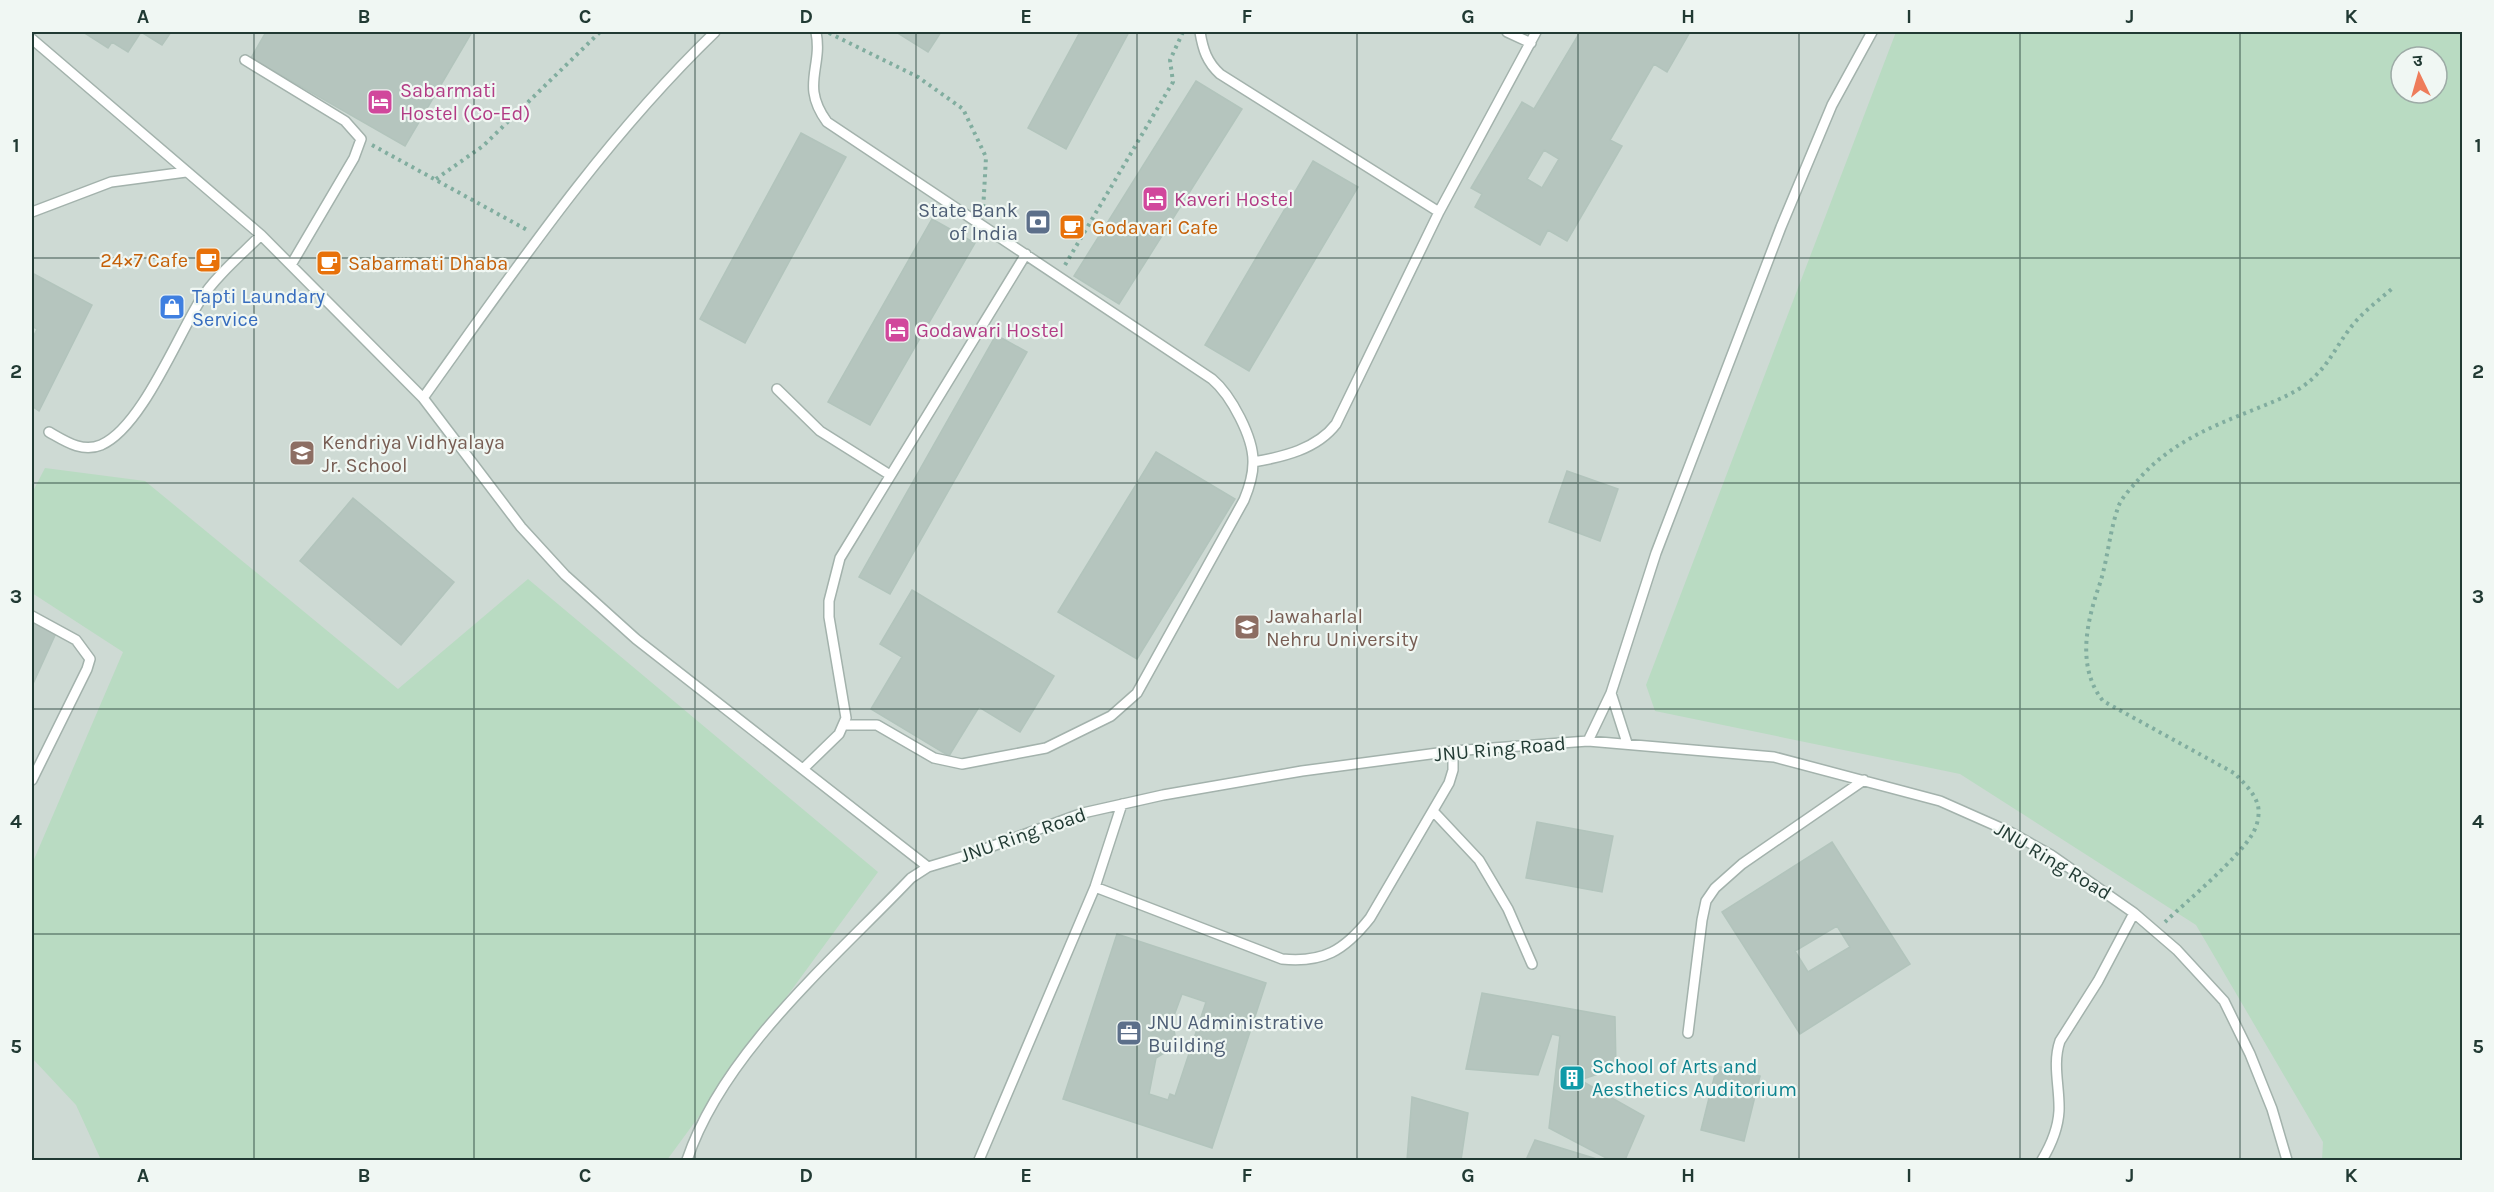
<svg xmlns="http://www.w3.org/2000/svg" width="2494" height="1192" viewBox="0 0 2494 1192" font-family="Karla,'Noto Sans Devanagari',sans-serif">
<style>
.built{fill:#cedad4;fill-rule:evenodd}
.green{fill:#b9dbc2;fill-rule:evenodd}
.building{fill:#b5c5be;stroke:#b2c4bc;stroke-width:1.5;fill-rule:evenodd}
.lines{fill:none;stroke-linecap:round;stroke-linejoin:round}
.service-casing{stroke:#a3b2ac;stroke-width:12}
.path{stroke:#81ad9f;stroke-width:4;stroke-dasharray:3 4.5;stroke-linecap:butt}
.service{stroke:#fff;stroke-width:9}
.grid{fill:none;stroke:#213a33;stroke-width:1.5;stroke-opacity:0.55}
.labels{text-anchor:middle;dominant-baseline:central;stroke-width:4.5;stroke-linejoin:round;paint-order:stroke}
.hotel-label{font-size:20px;fill:#b23c85;stroke:#f0f7f3;text-anchor:start}
.service-label{font-size:20px;fill:#4e5e75;stroke:#f0f7f3;text-anchor:end}
.food-label{font-size:20px;fill:#c56008;stroke:#f0f7f3;text-anchor:start}
.shop-label{font-size:20px;fill:#366cbe;stroke:#f0f7f3;text-anchor:start}
.education-label{font-size:20px;fill:#785e54;stroke:#f0f7f3;text-anchor:start}
.street-label{font-size:20px;fill:#213a33;stroke:#f0f7f3}
.culture-label{font-size:20px;fill:#0d838f;stroke:#f0f7f3;text-anchor:start}
.neatline{fill:none;stroke:#213a33;stroke-width:2}
.grid-label{font-size:20px;text-anchor:middle;font-weight:bold;fill:#213a33}
</style>
<rect width="100%" height="100%" fill="#e0eae5"/>
<path class="built" d="M 32,32 L 2462,32 L 2462,1160 L 32,1160 ZM 2401,57 L 2437,57 L 2437,93 L 2401,93 Z"/>
<path class="green" d="M 1896,32 L 2462,32 L 2462,1160 L 2322,1160 L 2323,1142 L 2196,925 L 1960,774 L 1655,711 L 1646,685 ZM 2401,57 L 2437,57 L 2437,93 L 2401,93 Z
M 45,468 L 145,481 L 398,689 L 528,579 L 878,872 L 667,1160 L 101,1160 L 76,1105 L 32,1058 L 32,864 L 123,652 L 32,593 L 32,493 Z"/>
<path class="building" d="M 83,32 L 141,32 L 128,52 L 112,42 L 108,48 Z
M 141,32 L 171,32 L 162,45 Z
M 266,32 L 472,32 L 405,146 L 251,58 Z
M 896,32 L 941,32 L 928,52 Z
M 1080,32 L 1129,32 L 1066,149 L 1028,128 Z
M 1580,32 L 1690,32 L 1667,72 L 1654,64 L 1610,140 L 1622,146 L 1567,241 L 1548,230 L 1540,245 L 1475,207 L 1482,194 L 1471,188 L 1522,102 L 1534,109 ZM 1544,150 L 1559,159 L 1542,188 L 1527,179 Z
M 1196,81 L 1242,109 L 1119,304 L 1074,276 Z
M 801,133 L 846,157 L 745,343 L 700,319 Z
M 1313,161 L 1358,187 L 1249,371 L 1205,345 Z
M 932,219 L 975,243 L 870,425 L 828,402 Z
M 32,273 L 92,305 L 39,411 L 32,406 L 32,340 L 37,329 L 32,326 Z
M 996,335 L 1027,352 L 890,594 L 859,577 Z
M 1156,452 L 1235,499 L 1137,659 L 1058,612 Z
M 1567,471 L 1618,489 L 1600,541 L 1549,522 Z
M 353,498 L 454,582 L 401,645 L 300,561 Z
M 912,590 L 1054,676 L 1020,732 L 979,707 L 949,756 L 871,709 L 902,657 L 880,644 Z
M 32,622 L 56,633 L 32,686 Z
M 1537,822 L 1613,836 L 1602,892 L 1526,878 Z
M 1832,842 L 1910,964 L 1800,1034 L 1722,912 ZM 1837,926 L 1850,947 L 1808,972 L 1795,951 Z
M 1117,934 L 1266,983 L 1212,1148 L 1063,1099 ZM 1182,994 L 1206,1002 L 1175,1096 L 1170,1094 L 1168,1100 L 1149,1094 L 1156,1058 L 1177,1045 L 1172,1021 Z
M 1482,993 L 1615,1017 L 1616,1068 L 1580,1080 L 1644,1116 L 1625,1160 L 1610,1160 L 1549,1128 L 1560,1036 L 1552,1034 L 1538,1075 L 1466,1069 Z
M 1717,1066 L 1760,1076 L 1744,1141 L 1701,1130 Z
M 1412,1097 L 1468,1113 L 1461,1160 L 1407,1160 Z
M 1535,1140 L 1600,1160 L 1526,1160 Z"/>
<g class="lines">
<g class="service-casing">
<path id="service" d="M 816,32 C 823,68 800,85 827,122 L 1212,379 C 1231,395 1254,438 1253,463 C 1253,477 1249,488 1244,500 L 1137,693 L 1111,716 L 1046,748 L 962,764 L 934,758 L 877,725 L 844,725
M 1200,32 C 1203,50 1207,62 1220,74 L 1439,212
M 1507,32 L 1531,43
M 32,39 L 261,235 L 423,398 L 521,527 L 565,575 L 636,639 L 928,867
M 245,60 L 345,121 L 361,139 L 354,158 L 291,265
M 32,212 L 111,182 L 186,172
M 777,389 L 820,431 L 890,475
M 423,398 C 514,271 602,141 715,32
M 49,432 C 65,441 82,453 101,445 C 141,428 177,337 201,299 C 216,276 241,255 261,235
M 1253,462 C 1283,457 1317,449 1336,424 L 1439,212 L 1536,32
M 32,616 L 76,640 L 90,659 L 87,669 L 32,780
M 1588,741 L 1611,693
M 1627,743 L 1611,693 L 1656,553 L 1781,227 L 1832,105 L 1872,32
M 804,768 L 839,734 L 846,718 L 829,617 L 829,601 L 840,558 L 1026,254
M 1433,811 L 1479,860 L 1508,909 L 1532,964
M 1095,887 L 1282,959 C 1323,963 1344,951 1370,918 L 1449,783 L 1453,770 L 1453,751
M 1688,1033 L 1702,920 L 1706,901 L 1715,888 L 1742,864 L 1864,780
M 687,1160 C 723,1052 834,959 911,878 L 928,867 L 968,855 L 1083,813 L 1163,795 L 1302,771 L 1453,751 L 1588,741 L 1774,757 L 1940,801 L 2010,832 L 2051,855 L 2134,913 L 2177,950 L 2224,1001 L 2250,1054 L 2272,1109 L 2287,1160
M 979,1160 L 1095,887 L 1122,804
M 2042,1160 C 2051,1145 2058,1130 2059,1111 C 2060,1088 2052,1064 2060,1041 L 2098,981 L 2134,913"/>
</g>
<path class="path" d="M 829,33 L 918,77 L 963,109 L 986,157 L 983,212
M 372,145 L 529,231
M 436,179 L 483,146 L 600,32
M 1065,265 L 1173,82 L 1170,60 L 1183,32
M 2165,922 C 2188,900 2238,859 2253,833 C 2257,826 2260,815 2258,806 C 2255,793 2243,782 2234,773 L 2103,701 C 2077,668 2086,625 2098,589 C 2108,562 2109,531 2119,505 C 2123,496 2132,487 2138,480 C 2169,444 2210,427 2253,410 C 2270,403 2287,397 2302,387 C 2327,369 2332,353 2348,331 C 2360,314 2378,301 2394,287"/>
<use href="#service" class="service"/>
</g>
<path class="grid" d="M 254,32 L 254,1160M 474,32 L 474,1160M 695,32 L 695,1160M 916,32 L 916,1160M 1137,32 L 1137,1160M 1357,32 L 1357,1160M 1578,32 L 1578,1160M 1799,32 L 1799,1160M 2020,32 L 2020,1160M 2240,32 L 2240,1160M 32,258 L 2462,258M 32,483 L 2462,483M 32,709 L 2462,709M 32,934 L 2462,934"/>
<defs>
<g id="hotel-square" transform="scale(1.35)"><rect x="-9" y="-9" width="18" height="18" rx="4" fill="#d1479c" stroke="#f0f7f3"/><path d="M-6-4.5h1.5V1H6V5H4.5V3h-9V5H-6ZM-4 0a1.8 1.8 0 1 1 3.6 0ZM.5 0V-2.5h3Q6-2.5 6 0Z" fill="#fff"/></g>
<g id="bank-square" transform="scale(1.35)"><rect x="-9" y="-9" width="18" height="18" rx="4" fill="#5c6f8a" stroke="#f0f7f3"/><path d="M-6-4H6V4H-6ZM0-2.3a2.3 2.3 0 1 0 0 4.6a2.3 2.3 0 1 0 0-4.6Z" fill="#fff"/></g>
<g id="cafe-square" transform="scale(1.35)"><rect x="-9" y="-9" width="18" height="18" rx="4" fill="#e8710a" stroke="#f0f7f3"/><path d="M-5.5-4.5H6V0H3Q3 3.5 0 3.5H-2.5Q-5.5 3.5-5.5 0ZM3-3.2v2h1.7v-2ZM-6 4.5H4V6H-6Z" fill="#fff"/></g>
<g id="shop-square" transform="scale(1.35)"><rect x="-9" y="-9" width="18" height="18" rx="4" fill="#3f7fe0" stroke="#f0f7f3"/><path d="M-5-2.5h2.3a2.7 3.5 0 0 1 5.4 0H5L5.5 6h-11ZM-1.5-2.5h3a1.5 2.3 0 0 0-3 0Z" fill="#fff"/></g>
<g id="school-square" transform="scale(1.35)"><rect x="-9" y="-9" width="18" height="18" rx="4" fill="#8d6e63" stroke="#f0f7f3"/><path d="M0-5L7-2L0 1L-7-2ZM-4 1L0 2.5L4 1V4Q0 6-4 4Z" fill="#fff"/></g>
<g id="university-square" transform="scale(1.35)"><rect x="-9" y="-9" width="18" height="18" rx="4" fill="#8d6e63" stroke="#f0f7f3"/><path d="M0-5L7-2L0 1L-7-2ZM-4 1L0 2.5L4 1V4Q0 6-4 4Z" fill="#fff"/></g>
<g id="office-square" transform="scale(1.35)"><rect x="-9" y="-9" width="18" height="18" rx="4" fill="#5c6f8a" stroke="#f0f7f3"/><path d="M-6-3h4V-5.5h4V-3h4V5H-6ZM-1-4.5V-3h2v-1.5ZM-6 0V1H6V0Z" fill="#fff"/></g>
<g id="building-square" transform="scale(1.35)"><rect x="-9" y="-9" width="18" height="18" rx="4" fill="#0f9aa8" stroke="#f0f7f3"/><path d="M-4-6H4V6H1V3H-1V6H-4ZM-2.5-4.3h1.7v1.8h-1.7ZM.8-4.3h1.7v1.8H.8ZM-2.5-1h1.7V.8h-1.7ZM.8-1h1.7V.8H.8Z" fill="#fff"/></g>
</defs>
<g fill-rule="evenodd">
<use href="#hotel-square" x="380" y="102"/>
<use href="#hotel-square" x="1155" y="199"/>
<use href="#bank-square" x="1038" y="222"/>
<use href="#cafe-square" x="1072" y="227"/>
<use href="#cafe-square" x="208" y="260"/>
<use href="#cafe-square" x="329" y="263"/>
<use href="#shop-square" x="172" y="307"/>
<use href="#hotel-square" x="897" y="330"/>
<use href="#school-square" x="302" y="453"/>
<use href="#university-square" x="1247" y="627"/>
<use href="#office-square" x="1129" y="1033"/>
<use href="#building-square" x="1572" y="1078"/>
</g>
<g class="labels">
<g class="hotel-label">
<text x="400" y="90">Sabarmati<tspan x="400" dy="23">Hostel (Co-Ed)</tspan></text>
<text x="1174" y="199">Kaveri Hostel</text>
<text x="916" y="330">Godawari Hostel</text>
</g>
<g class="service-label">
<text x="1018" y="210">State Bank<tspan x="1018" dy="23">of India</tspan></text>
<text x="1148" y="1022" text-anchor="start">JNU Administrative<tspan x="1148" dy="23">Building</tspan></text>
</g>
<g class="food-label">
<text x="1092" y="227">Godavari Cafe</text>
<text x="188" y="260" text-anchor="end">24×7 Cafe</text>
<text x="348" y="263">Sabarmati Dhaba</text>
</g>
<g class="shop-label">
<text x="192" y="296">Tapti Laundary<tspan x="192" dy="23">Service</tspan></text>
</g>
<g class="education-label">
<text x="322" y="442">Kendriya Vidhyalaya<tspan x="322" dy="23">Jr. School</tspan></text>
<text x="1266" y="616">Jawaharlal<tspan x="1266" dy="23">Nehru University</tspan></text>
</g>
<g class="street-label">
<text transform="translate(1500 749) rotate(-5)">JNU Ring Road</text>
<text transform="translate(1023 835) rotate(-19)">JNU Ring Road</text>
<text transform="translate(2053 861) rotate(31)">JNU Ring Road</text>
</g>
<g class="culture-label">
<text x="1592" y="1066">School of Arts and<tspan x="1592" dy="23">Aesthetics Auditorium</tspan></text>
</g>
</g>
<rect width="2494" height="1192" fill="none" stroke="#f0f7f3" stroke-width="66"/>
<g transform="translate(2419 75) rotate(355)"><circle r="28" fill="#f0f7f3" stroke="#9daba6" stroke-width="1.5"/>
<path d="M0-4.5L10 22L0 15L-10 22Z" fill="#ee7c5a"/>
<text y="-9" font-size="16" font-weight="bold" text-anchor="middle" fill="#213a33">उ</text>
</g>
<rect x="33" y="33" width="2428" height="1126" class="neatline"/>
<g class="grid-label">
<text x="143" y="23">A</text>
<text x="364" y="23">B</text>
<text x="585" y="23">C</text>
<text x="806" y="23">D</text>
<text x="1026" y="23">E</text>
<text x="1247" y="23">F</text>
<text x="1468" y="23">G</text>
<text x="1688" y="23">H</text>
<text x="1909" y="23">I</text>
<text x="2130" y="23">J</text>
<text x="2351" y="23">K</text>
<text x="16" y="152">1</text>
<text x="2478" y="152">1</text>
<text x="16" y="378">2</text>
<text x="2478" y="378">2</text>
<text x="16" y="603">3</text>
<text x="2478" y="603">3</text>
<text x="16" y="828">4</text>
<text x="2478" y="828">4</text>
<text x="16" y="1053">5</text>
<text x="2478" y="1053">5</text>
<text x="143" y="1182">A</text>
<text x="364" y="1182">B</text>
<text x="585" y="1182">C</text>
<text x="806" y="1182">D</text>
<text x="1026" y="1182">E</text>
<text x="1247" y="1182">F</text>
<text x="1468" y="1182">G</text>
<text x="1688" y="1182">H</text>
<text x="1909" y="1182">I</text>
<text x="2130" y="1182">J</text>
<text x="2351" y="1182">K</text>
</g>
</svg>
